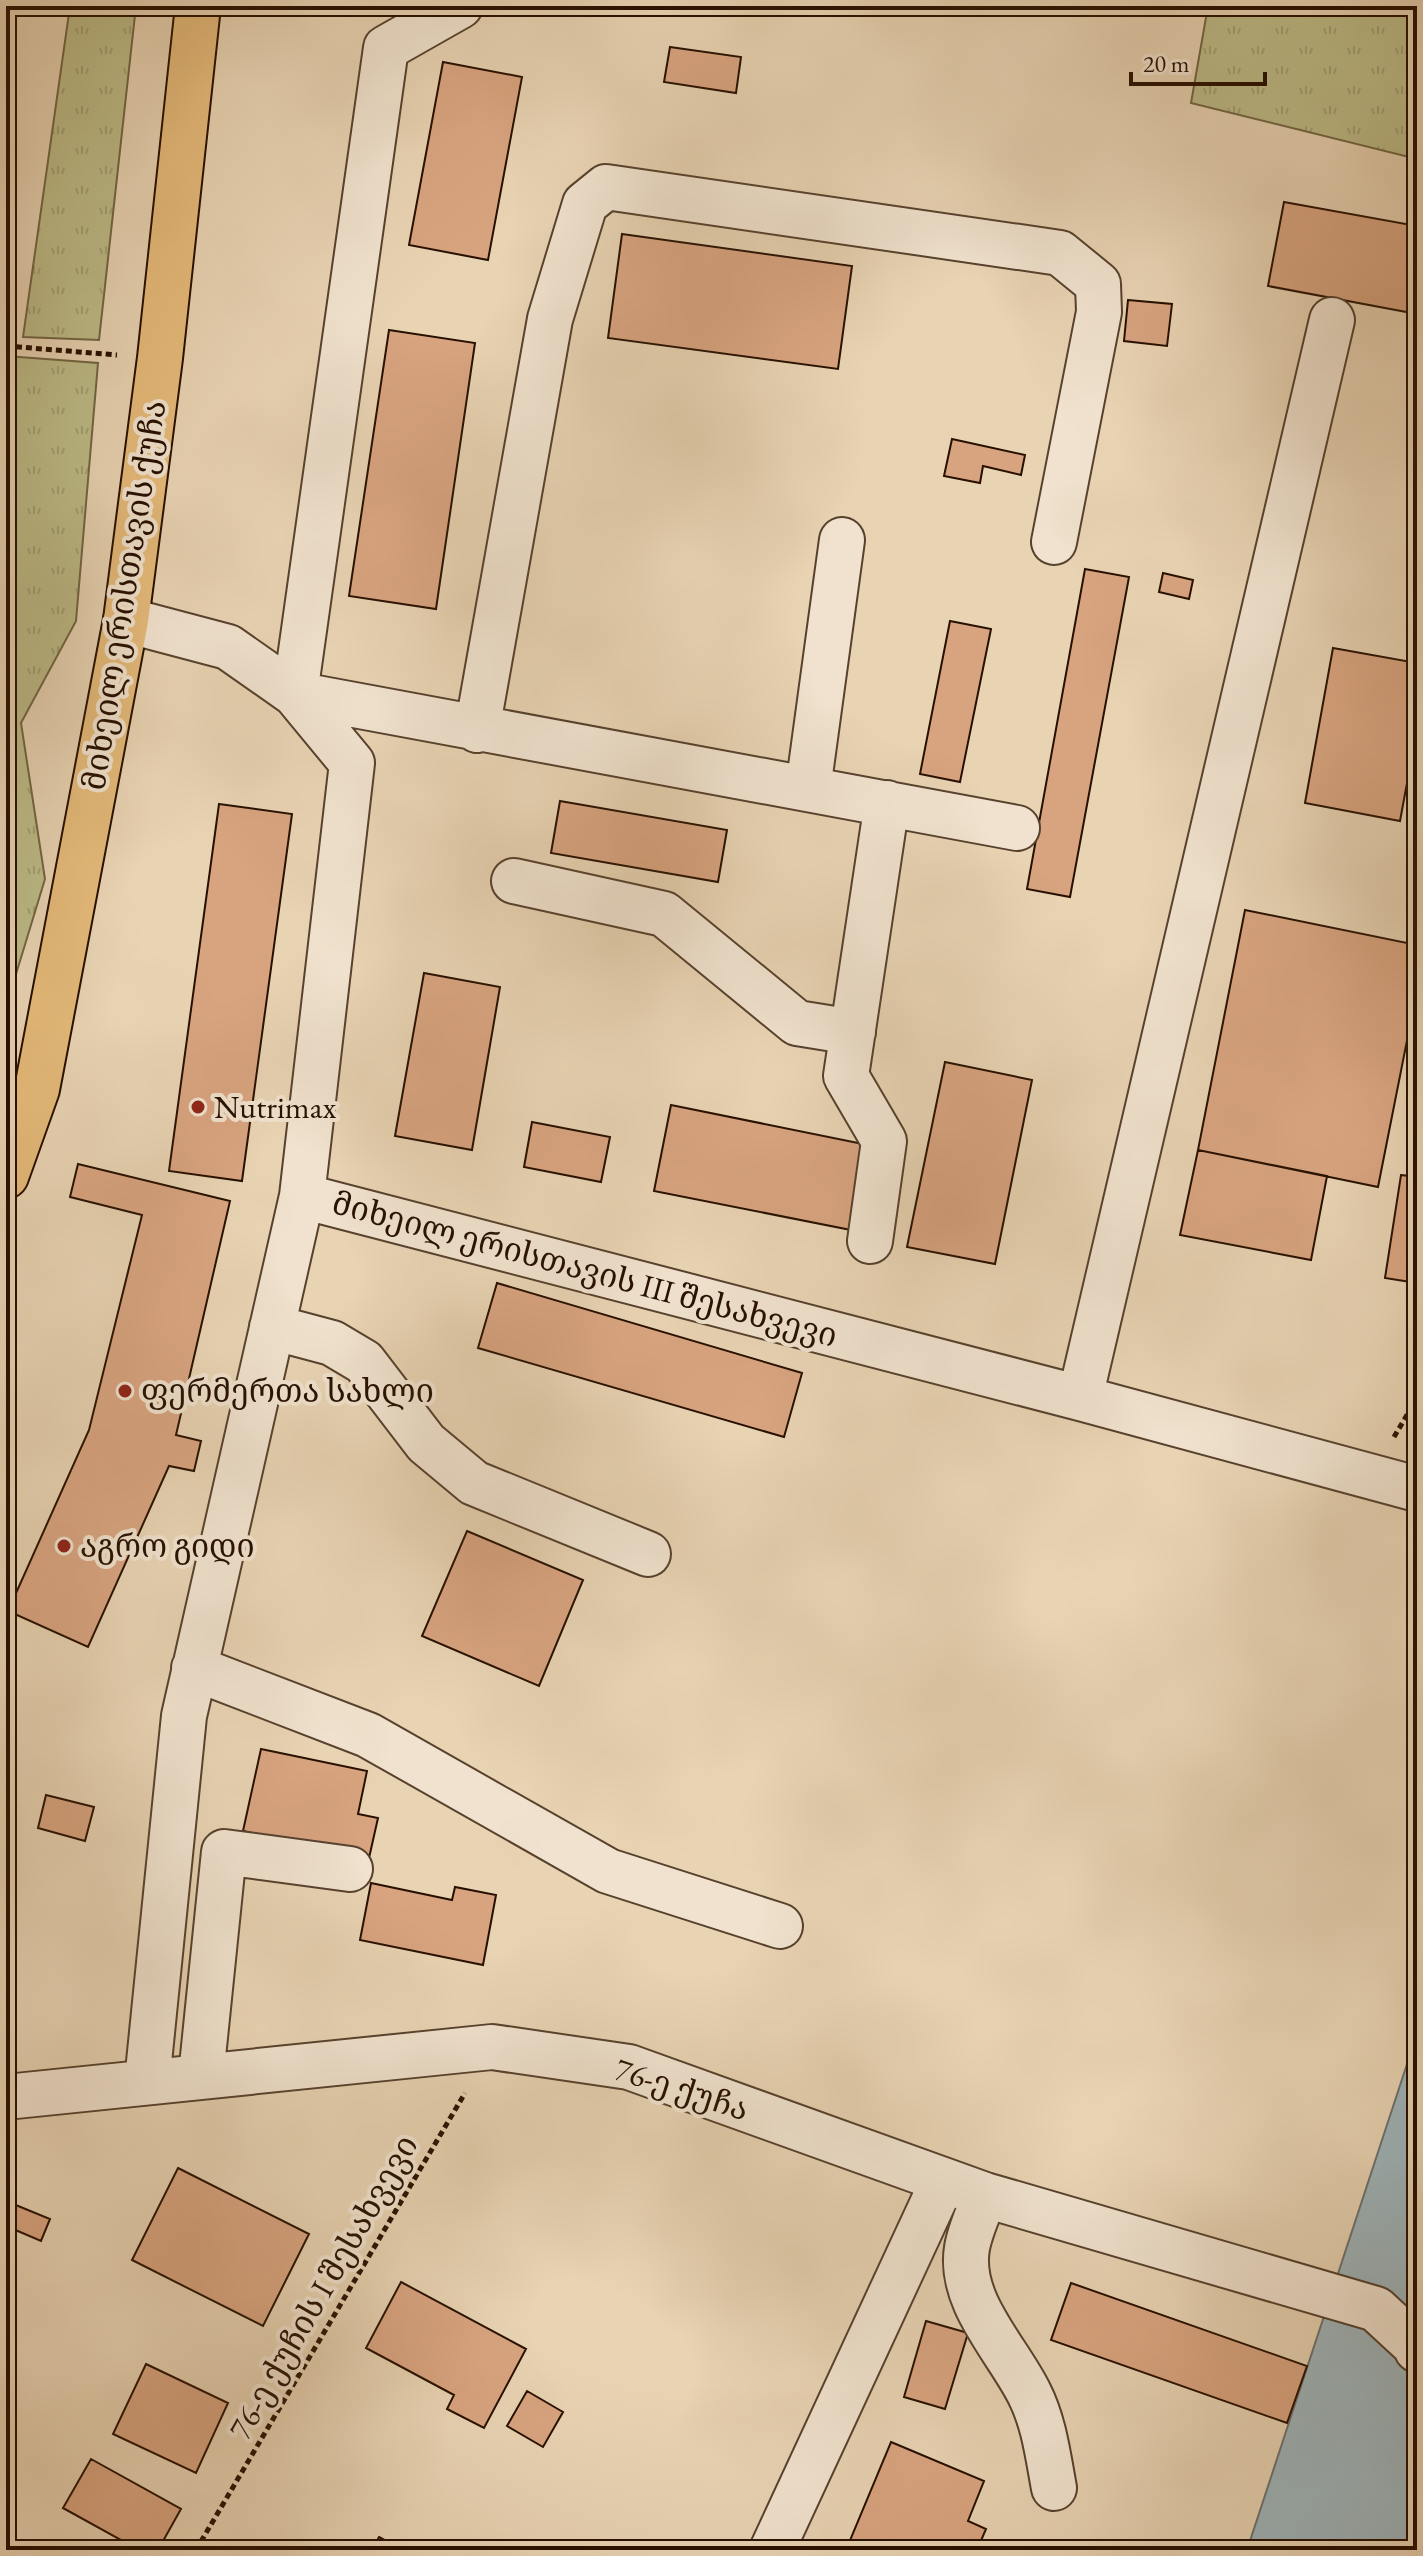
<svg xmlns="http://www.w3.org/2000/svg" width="1423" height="2556" viewBox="0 0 1423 2556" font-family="'EB Garamond','Noto Serif Georgian',serif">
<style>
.grass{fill:url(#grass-tufts);stroke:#726644;stroke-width:2}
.water{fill:#9eb4ba;stroke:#6e7270;stroke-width:2}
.building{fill:#d8a480;stroke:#271000;stroke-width:2}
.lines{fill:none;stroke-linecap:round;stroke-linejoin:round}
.minor-casing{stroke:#57412d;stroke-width:48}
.major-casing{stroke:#271000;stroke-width:48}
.path{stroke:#271000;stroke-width:5;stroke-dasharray:6 4;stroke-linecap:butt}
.minor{stroke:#f0e2ce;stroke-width:44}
.major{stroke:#e4ba7a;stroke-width:44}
.poi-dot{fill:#8f2418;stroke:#f0e2ce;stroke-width:3}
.labels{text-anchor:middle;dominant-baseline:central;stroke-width:8;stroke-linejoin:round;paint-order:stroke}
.street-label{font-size:32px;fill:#271000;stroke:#f0e2ce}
.poi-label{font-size:32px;fill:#271000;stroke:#f0e2ce;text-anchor:start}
</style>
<defs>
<pattern id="grass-tufts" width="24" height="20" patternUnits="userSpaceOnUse" patternTransform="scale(2)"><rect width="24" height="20" fill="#bcbb88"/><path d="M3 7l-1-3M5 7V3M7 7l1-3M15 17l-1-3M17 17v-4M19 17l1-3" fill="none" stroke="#a2a074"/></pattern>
</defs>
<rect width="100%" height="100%" fill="#e8d3b3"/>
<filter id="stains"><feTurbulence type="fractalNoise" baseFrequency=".0025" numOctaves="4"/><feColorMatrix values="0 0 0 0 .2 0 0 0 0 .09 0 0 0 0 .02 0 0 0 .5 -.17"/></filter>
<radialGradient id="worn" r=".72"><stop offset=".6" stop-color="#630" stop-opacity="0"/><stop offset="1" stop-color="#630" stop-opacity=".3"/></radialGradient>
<path class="grass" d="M 70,6 L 136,6 L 99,340 L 23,337 Z
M 1208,6 L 1417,6 L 1417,159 L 1191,103 Z
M 6,356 L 98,363 L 76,621 L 21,723 L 45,879 L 6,1007 Z"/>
<path class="water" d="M 1410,2055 L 1417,2058 L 1417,2550 L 1247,2550 Z"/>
<path class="building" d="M 670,47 L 741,57 L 736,93 L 664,82 Z
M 443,62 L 522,77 L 488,260 L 409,245 Z
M 1284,202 L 1417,226 L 1417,314 L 1268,286 Z
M 622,234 L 852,266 L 838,369 L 608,338 Z
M 1128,300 L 1172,304 L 1167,346 L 1124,341 Z
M 389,330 L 475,343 L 436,609 L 349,596 Z
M 952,439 L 1025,455 L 1021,475 L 983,466 L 980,483 L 944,476 Z
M 1085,569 L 1129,577 L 1070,897 L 1027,889 Z
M 1163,573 L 1193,580 L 1189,599 L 1159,592 Z
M 950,621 L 991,629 L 960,782 L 920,774 Z
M 1333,648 L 1417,663 L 1417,729 L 1400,821 L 1305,803 Z
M 560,801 L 727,830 L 718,882 L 551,853 Z
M 219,804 L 292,814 L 242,1181 L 169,1171 Z
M 1245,910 L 1417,945 L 1417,990 L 1378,1187 L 1198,1150 Z
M 424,973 L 500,987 L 472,1150 L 395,1136 Z
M 945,1062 L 1032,1080 L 995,1264 L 907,1247 Z
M 671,1105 L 868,1145 L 851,1230 L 654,1191 Z
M 532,1122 L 610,1137 L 601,1182 L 524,1167 Z
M 1198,1150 L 1327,1176 L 1311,1260 L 1180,1235 Z
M 78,1164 L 230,1201 L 176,1435 L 201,1441 L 194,1471 L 169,1466 L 88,1647 L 8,1611 L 89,1430 L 142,1215 L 70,1197 Z
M 1401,1175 L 1417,1177 L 1417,1283 L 1385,1278 Z
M 497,1283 L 802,1373 L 784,1437 L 478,1348 Z
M 467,1531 L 583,1580 L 539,1686 L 422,1636 Z
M 261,1749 L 367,1771 L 358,1814 L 378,1818 L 369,1858 L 243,1831 Z
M 46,1795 L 94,1807 L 85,1841 L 38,1828 Z
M 371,1883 L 452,1900 L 455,1887 L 496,1895 L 483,1965 L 360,1940 Z
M 178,2168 L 309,2234 L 263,2326 L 132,2260 Z
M 6,2201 L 50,2219 L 41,2241 L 6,2226 Z
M 401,2282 L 526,2349 L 484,2428 L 447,2409 L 454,2395 L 366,2348 Z
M 1071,2283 L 1307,2366 L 1287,2423 L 1051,2340 Z
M 926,2321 L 968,2333 L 945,2409 L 904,2397 Z
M 146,2364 L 228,2403 L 196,2473 L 113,2434 Z
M 527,2391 L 563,2412 L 543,2447 L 507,2426 Z
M 891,2442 L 984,2481 L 968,2521 L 986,2529 L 977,2550 L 846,2550 Z
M 91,2459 L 181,2509 L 158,2550 L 139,2550 L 63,2508 Z
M 379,2537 L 403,2550 L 372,2550 Z"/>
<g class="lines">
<g class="minor-casing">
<path id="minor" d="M 460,6 L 386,48 L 295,694 L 1017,828
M 126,620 L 228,647 L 295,694 L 352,763 L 302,1196 L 1080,1398 L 1417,1489
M 477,730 L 550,319 L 585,204 L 606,187 L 1060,253 L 1098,284 L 1099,312 L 1054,542
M 808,789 L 842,540
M 514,881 L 664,914 L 797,1023 L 853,1032
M 870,1241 L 884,1141 L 846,1076 L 887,803
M 272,1327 L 332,1343 L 364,1362 L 426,1443 L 474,1483 L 648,1554
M 1080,1398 L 1332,320
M 194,1668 L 368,1735 L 608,1871 L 780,1926
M 201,2076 L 224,1852 L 350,1869
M 147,2082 L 184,1716 L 302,1196
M 6,2097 L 492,2047 L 629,2067 L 985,2195 L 1376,2309 L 1415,2345 L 1417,2350
M 985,2195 C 979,2212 970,2230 967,2248 C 958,2301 1007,2349 1029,2393 C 1044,2422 1048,2456 1054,2488
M 772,2550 L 943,2181"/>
</g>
<g class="major-casing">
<path id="major" d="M 6,1176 L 37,1089 L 126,620 L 160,358 L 198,6"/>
</g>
<path class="path" d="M 6,346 L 117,355
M 1394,1437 L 1417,1398
M 196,2550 L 465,2093"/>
<use href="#minor" class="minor"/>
<use href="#major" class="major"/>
</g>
<g class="poi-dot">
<circle cx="198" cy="1107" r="8"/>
<circle cx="125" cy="1391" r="8"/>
<circle cx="64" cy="1546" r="8"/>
</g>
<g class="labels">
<g class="street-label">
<text transform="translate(124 595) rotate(-81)">მიხეილ ერისთავის ქუჩა</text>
<text transform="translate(585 1269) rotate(15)">მიხეილ ერისთავის III შესახვევი</text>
<text transform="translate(682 2089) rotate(18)">76-ე ქუჩა</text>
<text transform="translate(323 2287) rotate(-60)">76-ე ქუჩის I შესახვევი</text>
</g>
<g class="poi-label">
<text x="214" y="1107">Nutrimax</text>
<text x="141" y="1391">ფერმერთა სახლი</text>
<text x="80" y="1546">აგრო გიდი</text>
</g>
</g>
<rect width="1423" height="2556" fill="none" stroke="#e8d3b3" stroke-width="32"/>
<rect x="8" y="8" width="1407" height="2540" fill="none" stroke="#271000" stroke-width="4"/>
<rect x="16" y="16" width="1391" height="2524" fill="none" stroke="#271000" stroke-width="2"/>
<path d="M1131 72v12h134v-12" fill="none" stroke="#271000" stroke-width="4"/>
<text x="1143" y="72" font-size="24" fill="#271000" stroke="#f0e2ce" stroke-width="6" paint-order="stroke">20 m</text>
<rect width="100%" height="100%" filter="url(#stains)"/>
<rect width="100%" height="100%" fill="url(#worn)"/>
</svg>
